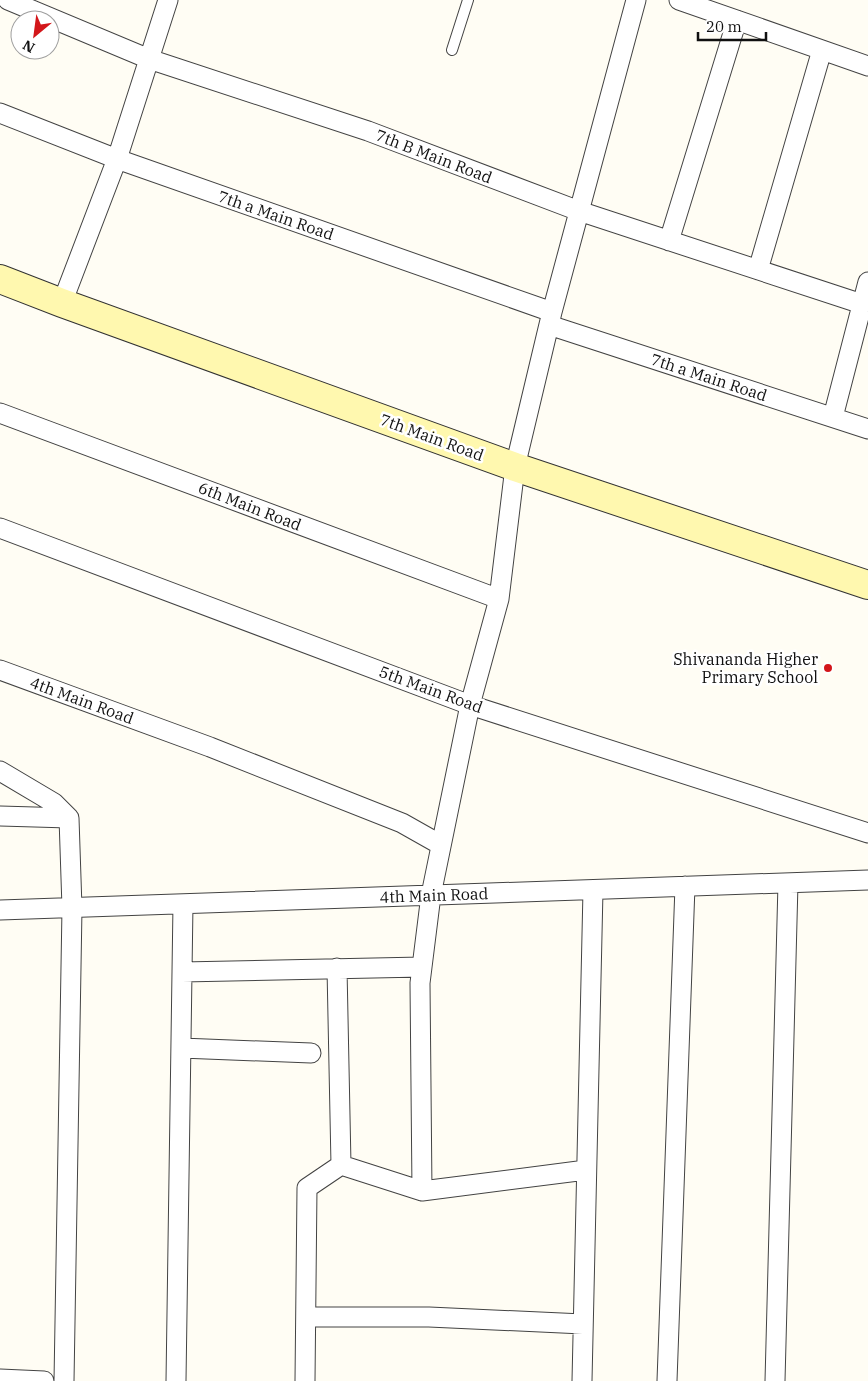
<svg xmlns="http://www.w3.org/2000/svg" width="868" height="1381" viewBox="0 0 868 1381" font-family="'IBM Plex Serif',serif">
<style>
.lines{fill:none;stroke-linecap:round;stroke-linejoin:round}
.lane-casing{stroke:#434343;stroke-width:12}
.street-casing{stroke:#434343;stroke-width:21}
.secondary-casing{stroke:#323232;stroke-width:30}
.lane{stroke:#fff;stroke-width:10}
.street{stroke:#fff;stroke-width:19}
.secondary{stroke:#fff8af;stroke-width:28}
.poi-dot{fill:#d3161a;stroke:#fff;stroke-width:2}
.labels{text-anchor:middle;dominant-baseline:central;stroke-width:5;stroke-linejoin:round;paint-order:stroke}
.street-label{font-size:16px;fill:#101010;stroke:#fff}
.poi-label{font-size:16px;fill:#101010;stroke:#fff;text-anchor:end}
</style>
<rect width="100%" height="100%" fill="#fffdf4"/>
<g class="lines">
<g class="lane-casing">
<path id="lane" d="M 452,50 L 468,0"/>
</g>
<g class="street-casing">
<path id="street" d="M 8,0 L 149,59 L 368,131 L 579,211 L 862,304
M 679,0 L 868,66
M 0,113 L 117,159 L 552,312
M 669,241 L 737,20
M 758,270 L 822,50
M 62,303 L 117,159 L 168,0
M 549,325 L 868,429
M 0,413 L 499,599
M 833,417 L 868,282
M 0,528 L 470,705 L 868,833
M 0,670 L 210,747 L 402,823 L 441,845
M 0,771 L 54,803 L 69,818
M 0,816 L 69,818 L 72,908 L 64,1381
M 0,910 L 868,880
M 337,968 L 341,1165
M 182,972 L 422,967
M 181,1048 L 311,1053
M 341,1165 L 422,1191 L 586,1170
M 422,1191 L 420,983 L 431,895 L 470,705 L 499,599 L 515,467 L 552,312 L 636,0
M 306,1317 L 429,1317 L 583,1324
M 0,1379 L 44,1381
M 176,1381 L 183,904
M 305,1381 L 307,1188 L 341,1165
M 582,1381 L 593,890
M 667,1381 L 685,886
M 775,1381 L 788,883"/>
</g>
<g class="secondary-casing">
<path id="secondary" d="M 0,279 L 62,303 L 515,467 L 868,585"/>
</g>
<use href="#lane" class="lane"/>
<use href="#street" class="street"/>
<use href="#secondary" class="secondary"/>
</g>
<circle class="poi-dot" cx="828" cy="668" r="5"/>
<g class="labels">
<g class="street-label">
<text transform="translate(434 156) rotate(21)">7th B Main Road</text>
<text transform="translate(276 215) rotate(19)">7th a Main Road</text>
<text transform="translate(709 377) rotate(18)">7th a Main Road</text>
<text transform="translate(432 437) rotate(20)">7th Main Road</text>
<text transform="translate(250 506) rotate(21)">6th Main Road</text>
<text transform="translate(431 689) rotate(20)">5th Main Road</text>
<text transform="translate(82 700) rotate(20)">4th Main Road</text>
<text transform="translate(434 895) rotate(-2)">4th Main Road</text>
</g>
<g class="poi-label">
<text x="818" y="659">Shivananda Higher<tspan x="818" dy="18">Primary School</tspan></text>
</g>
</g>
<g transform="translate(35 35) rotate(209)"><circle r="24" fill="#ffffff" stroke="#9f9f9f"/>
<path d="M0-4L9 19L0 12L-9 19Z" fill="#d3161a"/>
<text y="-8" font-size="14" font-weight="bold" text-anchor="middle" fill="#101010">N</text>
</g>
<path d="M698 32v8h68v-8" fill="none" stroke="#101010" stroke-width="2.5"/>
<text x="706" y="32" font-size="15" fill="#101010" stroke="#ffffff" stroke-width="4" paint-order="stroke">20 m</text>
</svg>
